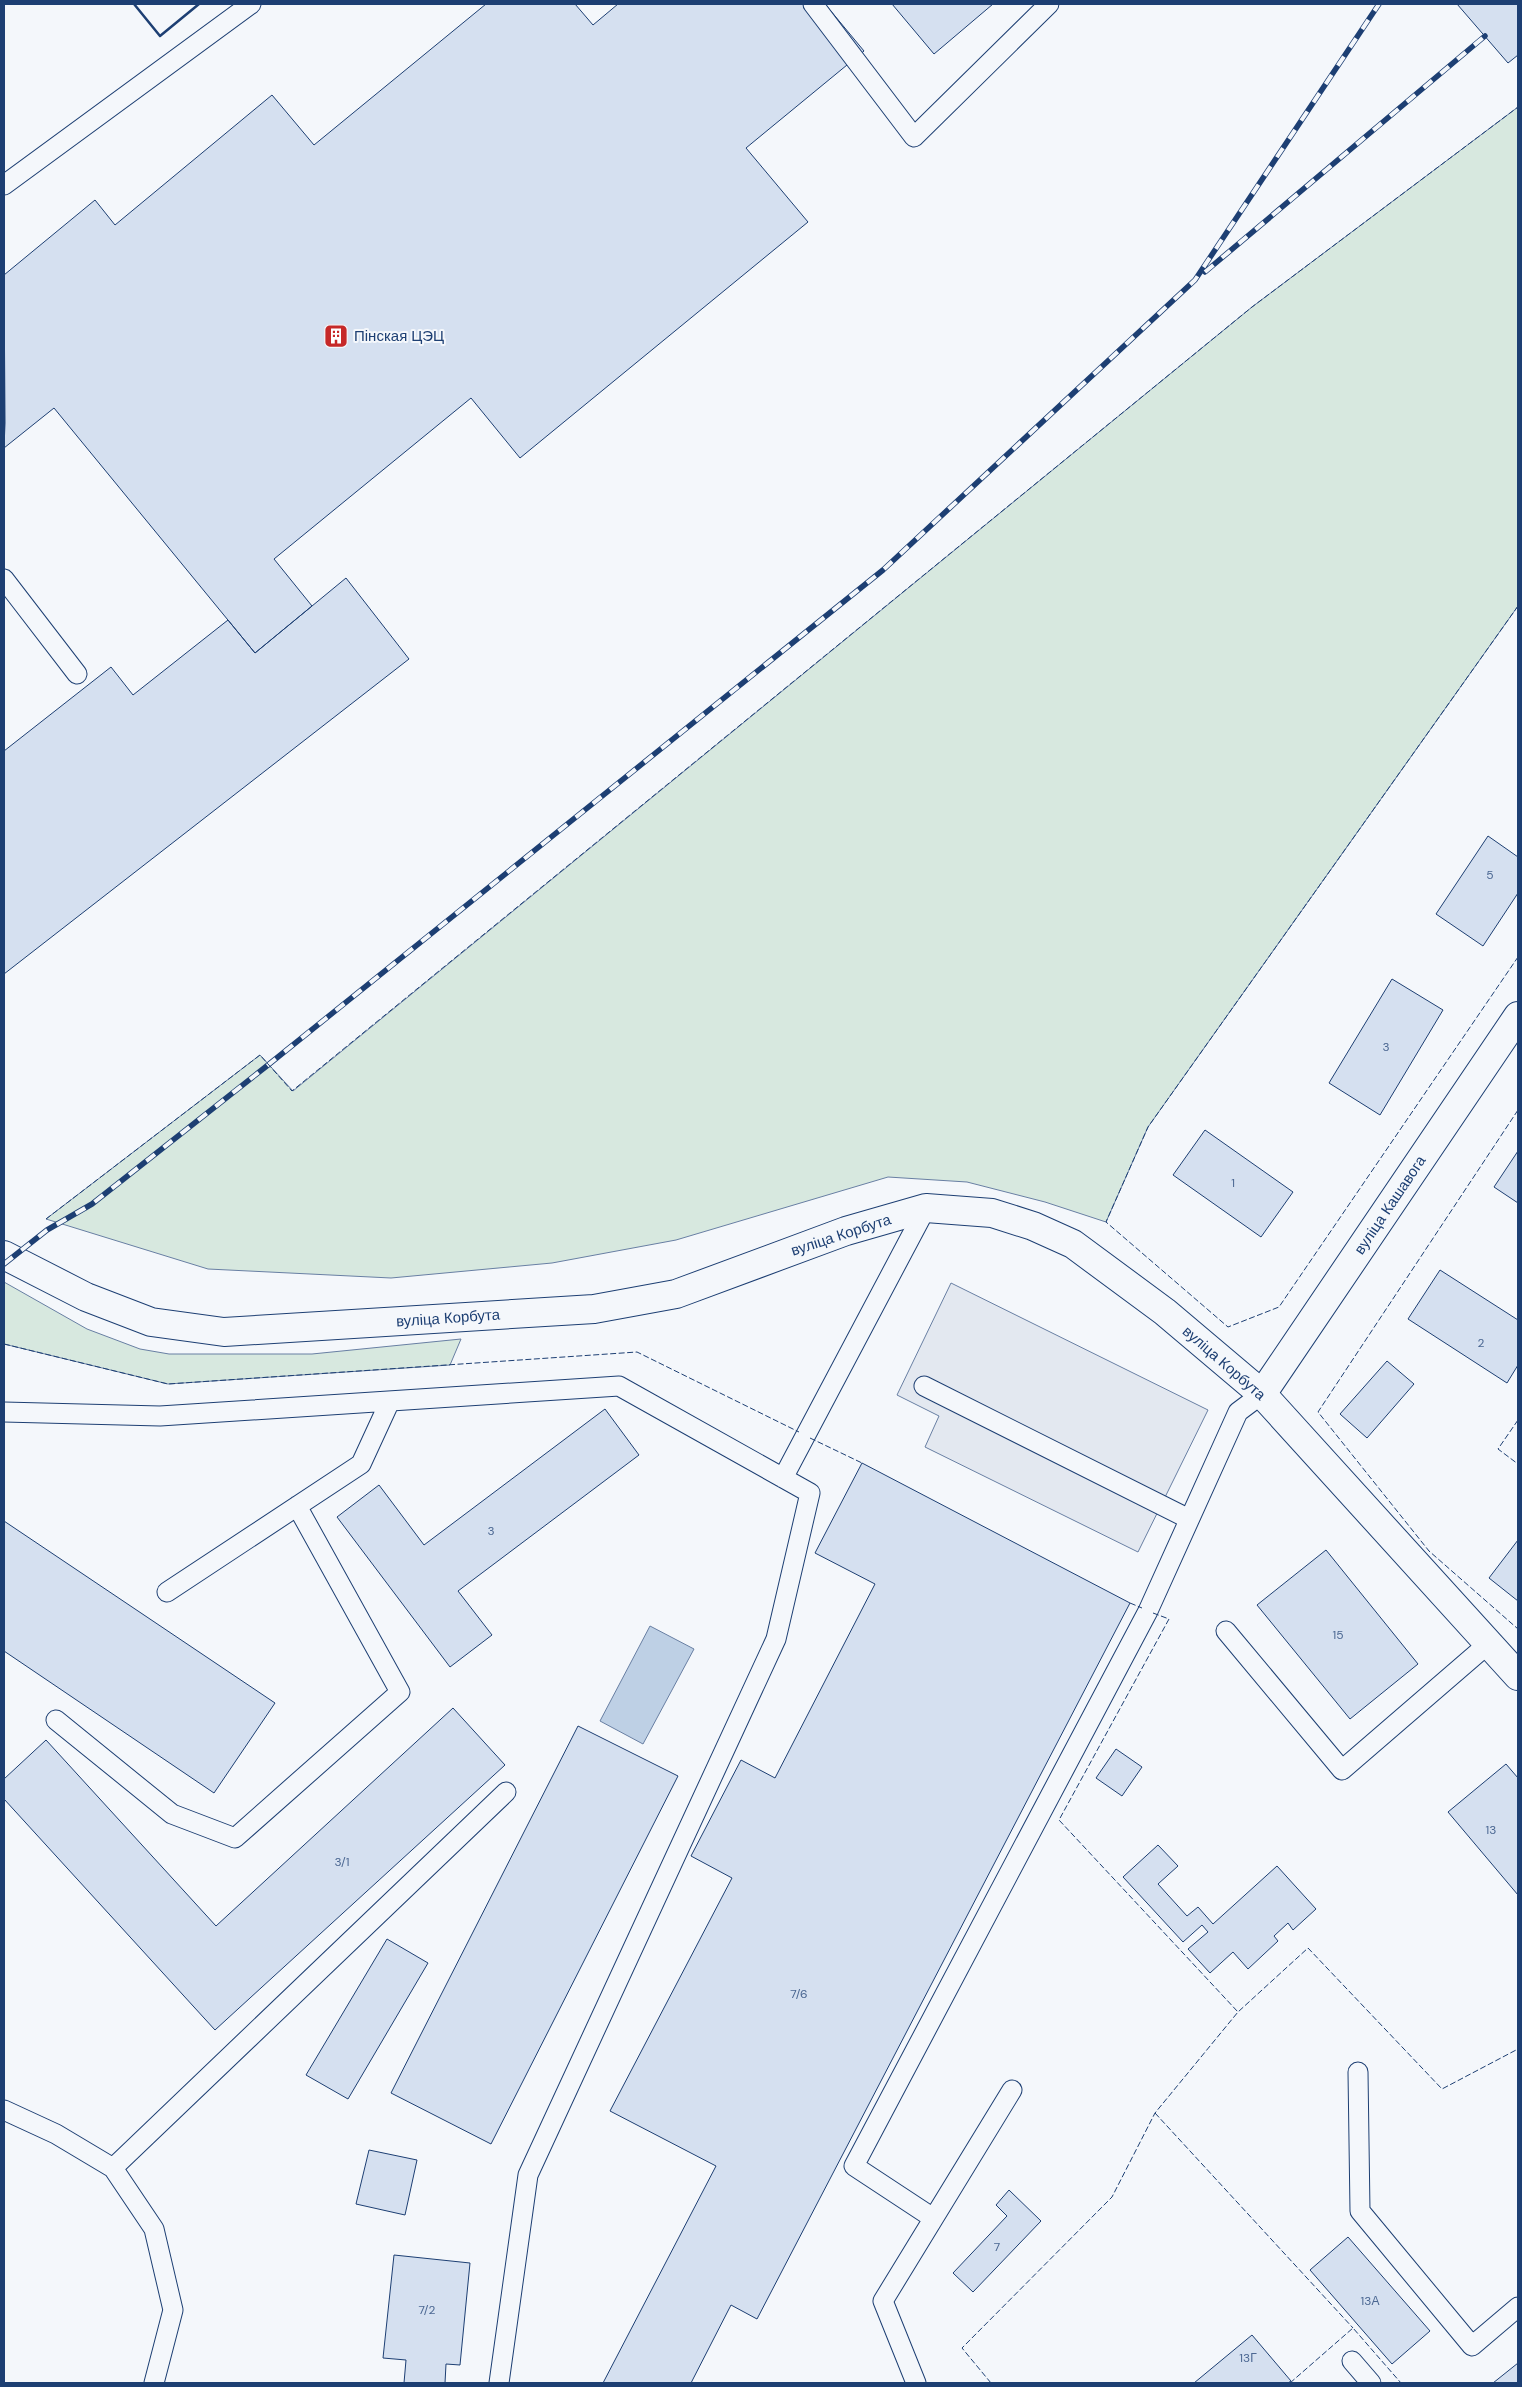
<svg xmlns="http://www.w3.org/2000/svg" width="1522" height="2387" viewBox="0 0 1522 2387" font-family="'DM Sans',sans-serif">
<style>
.green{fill:#d7e8df;stroke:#687fa3}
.parking{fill:#e3e8f0;stroke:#687fa3}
.water{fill:#bed0e5;stroke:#687fa3}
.building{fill:#d5e0f0;stroke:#1d3f73}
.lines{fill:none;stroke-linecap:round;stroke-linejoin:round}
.lane-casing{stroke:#1d3f73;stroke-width:21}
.street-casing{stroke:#1d3f73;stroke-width:30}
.lane{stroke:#f4f7fb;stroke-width:19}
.street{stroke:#f4f7fb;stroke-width:28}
.rail-casing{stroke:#1d3f73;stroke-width:5.5}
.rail{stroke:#f4f7fb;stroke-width:4;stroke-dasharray:11;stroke-linecap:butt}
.fence{stroke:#1d3f73;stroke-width:1;stroke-dasharray:6 2.5;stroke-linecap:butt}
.wall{stroke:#1d3f73;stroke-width:2.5}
.labels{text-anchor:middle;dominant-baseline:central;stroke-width:4;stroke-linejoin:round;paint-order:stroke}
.number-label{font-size:12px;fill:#4b6792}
.poi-label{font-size:15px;fill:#1d3f73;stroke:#f4f7fb;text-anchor:start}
.street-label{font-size:15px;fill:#1d3f73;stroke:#f4f7fb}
</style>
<rect width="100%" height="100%" fill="#f4f7fb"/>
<path class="green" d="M 1518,107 L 1518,606 L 1148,1127 L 1106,1222 L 1045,1202 L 967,1182 L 888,1177 L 676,1240 L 552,1263 L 391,1278 L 208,1269 L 46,1219 L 260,1055 L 293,1091 L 1252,307 Z
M 4,1282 L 87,1329 L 140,1349 L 169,1354 L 312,1354 L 461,1339 L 450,1365 L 168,1384 L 4,1344 Z"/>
<path class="parking" d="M 951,1283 L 1208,1410 L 1138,1552 L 925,1447 L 939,1416 L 897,1395 Z"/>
<path class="water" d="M 650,1626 L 694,1649 L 643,1744 L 600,1721 Z"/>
<path class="building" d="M 486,4 L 575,4 L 593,25 L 618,4 L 825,4 L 864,51 L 746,148 L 808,222 L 520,458 L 471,398 L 274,559 L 312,606 L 255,653 L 54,408 L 4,448 L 5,423 L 4,275 L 95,200 L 115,225 L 272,95 L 314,145 Z
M 892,4 L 993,4 L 934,54 Z
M 1457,4 L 1518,4 L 1518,55 L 1508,63 Z
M 346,578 L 409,659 L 4,974 L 4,751 L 111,667 L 133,695 L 228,620 L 255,653 Z
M 1488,836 L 1518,857 L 1518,893 L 1483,946 L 1436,914 Z
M 1392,979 L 1443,1010 L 1380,1115 L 1329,1083 Z
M 1205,1130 L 1293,1192 L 1261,1237 L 1173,1175 Z
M 1518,1151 L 1518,1203 L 1494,1187 Z
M 1440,1270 L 1518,1320 L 1518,1365 L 1507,1383 L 1408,1319 Z
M 1387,1361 L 1414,1384 L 1367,1438 L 1340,1414 Z
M 605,1409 L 639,1455 L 458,1591 L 492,1635 L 450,1667 L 337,1517 L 379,1485 L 424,1545 Z
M 862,1463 L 1130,1603 L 757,2319 L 731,2305 L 691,2383 L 603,2383 L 716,2166 L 610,2111 L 732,1878 L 691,1856 L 741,1760 L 775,1778 L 875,1584 L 815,1553 Z
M 4,1521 L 275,1703 L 214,1793 L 4,1651 Z
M 1518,1540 L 1518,1601 L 1489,1578 Z
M 1326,1550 L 1418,1664 L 1350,1719 L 1257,1605 Z
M 453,1708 L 505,1765 L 215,2030 L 4,1799 L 4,1779 L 46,1740 L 216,1926 Z
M 578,1726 L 678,1776 L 491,2144 L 391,2093 Z
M 1116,1749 L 1142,1767 L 1122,1796 L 1096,1778 Z
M 1506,1764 L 1518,1778 L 1518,1895 L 1448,1812 Z
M 1158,1845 L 1178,1866 L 1158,1884 L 1187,1916 L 1198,1907 L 1213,1924 L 1277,1866 L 1316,1909 L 1293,1930 L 1288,1923 L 1274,1936 L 1278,1941 L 1248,1969 L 1233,1952 L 1210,1973 L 1188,1949 L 1208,1932 L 1202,1925 L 1183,1942 L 1123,1877 Z
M 387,1939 L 428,1963 L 348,2099 L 306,2075 Z
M 369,2150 L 417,2160 L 405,2215 L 356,2204 Z
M 1009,2190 L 1041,2221 L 973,2292 L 953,2273 L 1007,2216 L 996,2205 Z
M 1348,2237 L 1430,2331 L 1392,2364 L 1310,2270 Z
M 394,2255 L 470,2263 L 460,2365 L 446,2364 L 445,2383 L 404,2383 L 406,2360 L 383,2358 Z
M 1252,2335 L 1291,2381 L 1288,2383 L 1194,2383 Z
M 1518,2363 L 1518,2383 L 1493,2383 Z"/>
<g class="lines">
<g class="lane-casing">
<path id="lane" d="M 813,4 L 914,137 L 1049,4
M 4,185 L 251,4
M 4,579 L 77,674
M 924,1386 L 1189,1519
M 4,1412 L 160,1416 L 619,1386 L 810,1493 L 776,1639 L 528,2175 L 499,2383
M 783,1478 L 926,1208
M 167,1592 L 361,1464 L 390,1401
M 1226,1631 L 1342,1770 L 1488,1644
M 56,1720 L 172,1814 L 235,1838 L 400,1692 L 297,1506
M 1358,2072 L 1360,2211 L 1472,2346 L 1518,2307
M 4,2110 L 56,2134 L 113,2168 L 154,2229 L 173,2310 L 154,2383
M 113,2168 L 506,1792
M 933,2218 L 854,2166 L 1148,1611 L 1238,1412 L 1262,1394
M 1352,2361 L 1371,2383
M 916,2383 L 883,2301 L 1012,2090"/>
</g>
<g class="street-casing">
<path id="street" d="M 4,1255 L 86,1297 L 151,1322 L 224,1332 L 594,1309 L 676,1294 L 846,1231 L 926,1208 L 992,1213 L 1033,1226 L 1073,1244 L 1165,1312 L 1262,1394 L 1518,1676
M 1262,1394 L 1518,1016"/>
</g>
<use href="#lane" class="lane"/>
<use href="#street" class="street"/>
<g class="rail-casing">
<path id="rail" d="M 1205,272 L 1485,36
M 4,1264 L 47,1230 L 92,1204 L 268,1065 L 883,570 L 1195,280 L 1379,4"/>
</g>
<use href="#rail" class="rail"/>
<path class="fence" d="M 1518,606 L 1148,1127 L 1106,1222 L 1228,1327 L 1279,1307 L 1518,957
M 1518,1110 L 1318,1412 L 1429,1551 L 1518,1629
M 46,1219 L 260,1055 L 292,1091 L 1252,307 L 1518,107
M 4,1344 L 168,1384 L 637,1352 L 799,1432
M 1518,1420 L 1498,1449 L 1518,1464
M 810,1438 L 862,1463
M 1130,1603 L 1142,1608
M 1153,1613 L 1169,1619 L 1059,1820 L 1238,2012
M 1155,2113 L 1353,2328
M 991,2383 L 962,2348 L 1112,2197 L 1155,2113 L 1238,2012 L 1308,1948 L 1442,2089 L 1518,2049
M 1290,2383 L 1353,2328 L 1401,2383"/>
<path class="wall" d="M 134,4 L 160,36 L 199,4"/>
</g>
<defs>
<g id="building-square" transform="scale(1.25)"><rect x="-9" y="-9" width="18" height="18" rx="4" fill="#c62828" stroke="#f4f7fb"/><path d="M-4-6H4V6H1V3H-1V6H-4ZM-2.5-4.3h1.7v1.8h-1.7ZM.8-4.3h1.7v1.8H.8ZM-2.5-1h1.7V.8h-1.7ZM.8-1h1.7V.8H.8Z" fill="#fff"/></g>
</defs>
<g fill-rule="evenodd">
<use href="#building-square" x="336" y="336"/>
</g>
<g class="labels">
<g class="number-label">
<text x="1490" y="875">5</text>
<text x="1386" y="1047">3</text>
<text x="1233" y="1183">1</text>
<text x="1481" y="1343">2</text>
<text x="491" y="1531">3</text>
<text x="1338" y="1635">15</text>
<text x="1491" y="1830">13</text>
<text x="342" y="1862">3/1</text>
<text x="799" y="1994">7/6</text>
<text x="997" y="2247">7</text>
<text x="1370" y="2301">13А</text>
<text x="427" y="2310">7/2</text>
<text x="1248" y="2358">13Г</text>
</g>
<g class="poi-label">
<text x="354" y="336">Пінская ЦЭЦ</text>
</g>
<g class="street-label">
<text transform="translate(1390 1205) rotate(-56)">вуліца Кашавога</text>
<text transform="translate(841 1235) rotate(-18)">вуліца Корбута</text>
<text transform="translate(448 1318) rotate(-4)">вуліца Корбута</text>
<text transform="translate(1224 1363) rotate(41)">вуліца Корбута</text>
</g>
</g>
<rect width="1522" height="2387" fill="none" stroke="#1d3f73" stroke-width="10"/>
</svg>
